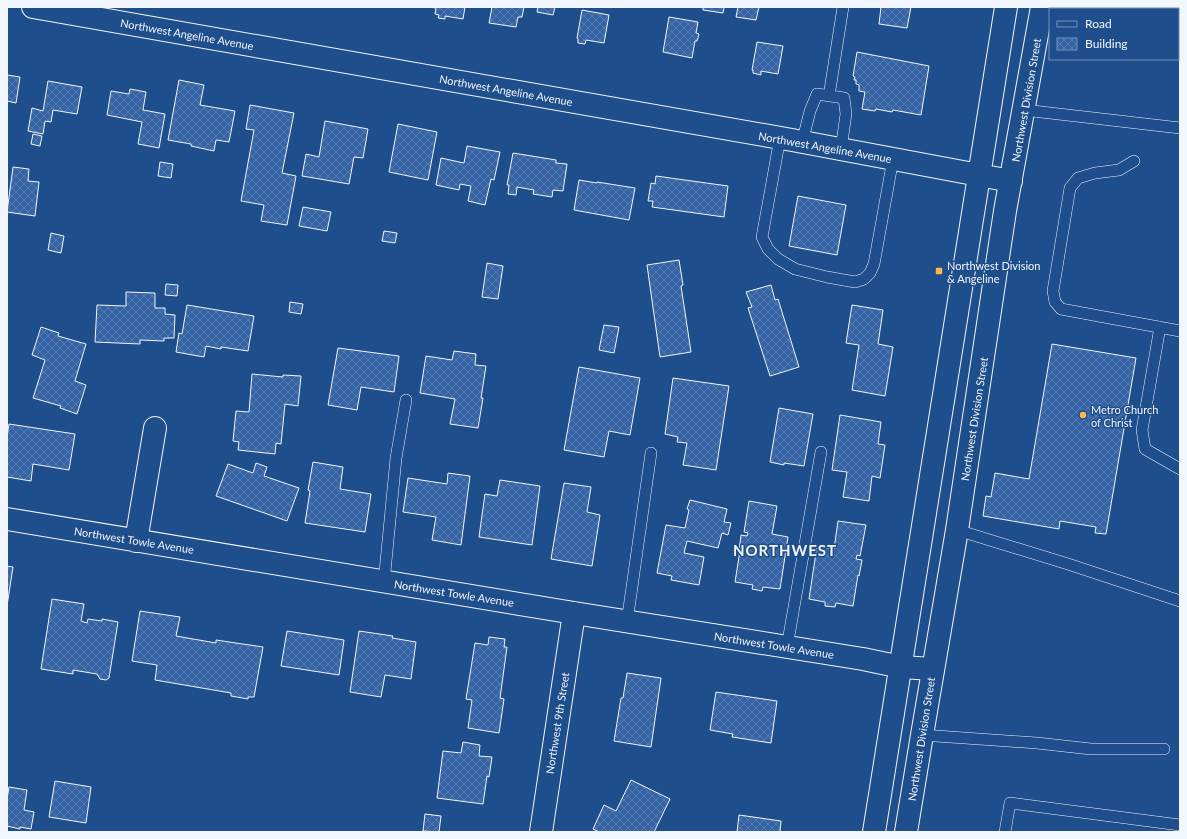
<svg xmlns="http://www.w3.org/2000/svg" width="1187" height="839" viewBox="0 0 1187 839" font-family="Lato,sans-serif">
<style>
.building{fill:url(#building-cross-hatch);stroke:#f2f6ff}
.lines{fill:none;stroke-linecap:round;stroke-linejoin:round}
.service-casing{stroke:#f2f6ff;stroke-width:12}
.minor-casing{stroke:#f2f6ff;stroke-width:24}
.primary-casing{stroke:#f2f6ff;stroke-width:24}
.service{stroke:#1f4e8c;stroke-width:11}
.minor{stroke:#1f4e8c;stroke-width:22}
.primary{stroke:#1f4e8c;stroke-width:22}
.poi-dot{fill:#ffb74d;stroke:#1f4e8c;stroke-width:1.5}
.labels{text-anchor:middle;dominant-baseline:central;stroke-width:3;stroke-linejoin:round;paint-order:stroke}
.street-label{font-size:11px;fill:#f2f6ff;stroke:#1f4e8c}
.poi-label{font-size:11px;fill:#f2f6ff;stroke:#1f4e8c;text-anchor:start}
.district-label{font-size:15px;font-weight:bold;letter-spacing:1px;fill:#f2f6ff;stroke:#1f4e8c}
</style>
<defs>
<pattern id="building-cross-hatch" width="8" height="8" patternUnits="userSpaceOnUse"><rect width="8" height="8" fill="#3563a3"/><path d="M0 0l8 8M0 8l8-8" fill="none" stroke="#537ab1"/></pattern>
</defs>
<rect width="100%" height="100%" fill="#1f4e8c"/>
<path class="building" d="M 430,7 L 465,7 L 463,19 L 445,16 L 445,19 L 438,18 L 439,15 L 435,14 L 436,8 Z
M 492,7 L 524,7 L 522,17 L 518,17 L 516,27 L 489,23 Z
M 538,7 L 555,7 L 553,15 L 537,12 Z
M 703,7 L 724,7 L 723,13 L 703,10 Z
M 738,7 L 759,7 L 756,20 L 736,17 Z
M 881,7 L 911,7 L 907,28 L 879,24 Z
M 1099,7 L 1149,7 L 1149,9 L 1099,9 Z
M 582,10 L 609,15 L 604,43 L 586,40 L 585,44 L 578,43 L 578,39 L 577,38 Z
M 669,17 L 698,22 L 696,33 L 699,34 L 697,41 L 695,41 L 692,58 L 663,52 Z
M 757,42 L 783,46 L 778,74 L 761,71 L 761,75 L 753,73 L 753,70 L 752,70 Z
M 857,52 L 929,66 L 921,115 L 893,110 L 892,112 L 876,109 L 875,111 L 862,109 L 865,92 L 859,91 L 859,85 L 856,84 L 856,80 L 854,80 L 855,77 L 853,76 Z
M 7,75 L 20,77 L 16,103 L 7,101 Z
M 179,80 L 204,85 L 200,105 L 235,111 L 229,142 L 216,140 L 214,151 L 191,146 L 191,144 L 168,140 Z
M 48,81 L 82,87 L 77,114 L 53,110 L 51,122 L 45,121 L 43,134 L 28,131 L 32,108 L 43,111 Z
M 130,89 L 146,92 L 143,110 L 165,114 L 159,148 L 138,144 L 142,122 L 107,115 L 111,91 L 129,94 Z
M 250,105 L 294,113 L 282,173 L 296,176 L 287,225 L 261,221 L 264,205 L 241,201 L 254,130 L 246,129 Z
M 325,121 L 368,129 L 363,158 L 354,157 L 349,184 L 302,176 L 306,154 L 319,157 Z
M 398,124 L 437,132 L 428,180 L 389,172 Z
M 33,134 L 42,136 L 40,146 L 31,144 Z
M 467,146 L 500,152 L 494,180 L 491,179 L 485,205 L 468,201 L 471,186 L 460,184 L 459,190 L 436,185 L 441,158 L 464,163 Z
M 513,153 L 556,160 L 556,163 L 567,164 L 563,191 L 553,190 L 552,197 L 533,194 L 534,190 L 517,187 L 516,195 L 508,194 L 509,185 L 507,185 Z
M 160,162 L 173,164 L 171,178 L 158,176 Z
M 13,167 L 29,169 L 28,181 L 39,182 L 35,216 L 7,212 Z
M 656,176 L 728,186 L 724,217 L 652,207 L 653,201 L 648,201 L 651,183 L 655,184 Z
M 579,180 L 597,183 L 597,182 L 635,188 L 629,220 L 574,210 Z
M 798,196 L 846,205 L 837,255 L 789,246 Z
M 303,207 L 331,212 L 327,231 L 299,226 Z
M 384,231 L 397,233 L 395,243 L 382,241 Z
M 51,233 L 64,236 L 61,253 L 48,250 Z
M 679,260 L 683,285 L 681,286 L 691,352 L 660,357 L 647,265 Z
M 487,263 L 503,266 L 498,299 L 482,297 Z
M 166,284 L 178,285 L 177,296 L 165,295 Z
M 771,285 L 775,300 L 778,299 L 799,367 L 770,376 L 748,308 L 752,307 L 746,292 Z
M 126,292 L 155,293 L 155,308 L 165,308 L 165,314 L 175,315 L 174,338 L 164,338 L 164,341 L 140,340 L 140,344 L 95,342 L 97,305 L 126,306 Z
M 290,302 L 303,304 L 301,314 L 289,312 Z
M 187,305 L 254,316 L 248,351 L 221,347 L 221,349 L 206,346 L 204,357 L 176,352 L 179,333 L 182,334 Z
M 852,305 L 883,310 L 878,344 L 893,347 L 885,396 L 852,390 L 859,345 L 846,343 Z
M 604,325 L 619,327 L 614,353 L 599,350 Z
M 41,327 L 59,333 L 58,336 L 86,344 L 75,381 L 86,385 L 77,414 L 60,408 L 61,406 L 33,398 L 45,360 L 32,355 Z
M 1052,344 L 1136,358 L 1106,534 L 1095,533 L 1096,527 L 1060,521 L 1059,529 L 983,516 L 986,496 L 991,497 L 995,473 L 1029,479 Z
M 338,348 L 399,356 L 394,392 L 361,387 L 357,410 L 328,405 Z
M 454,351 L 476,354 L 475,365 L 486,366 L 481,398 L 483,398 L 478,428 L 450,424 L 455,399 L 420,393 L 426,356 L 452,360 Z
M 579,367 L 640,378 L 630,435 L 609,431 L 604,457 L 564,450 Z
M 252,374 L 283,377 L 283,375 L 301,376 L 298,406 L 285,404 L 281,444 L 276,443 L 275,454 L 238,450 L 239,442 L 233,441 L 236,411 L 249,412 Z
M 673,378 L 729,386 L 716,470 L 683,465 L 687,443 L 677,442 L 678,437 L 665,434 Z
M 779,408 L 813,414 L 804,466 L 784,463 L 784,465 L 770,462 Z
M 840,415 L 881,422 L 878,444 L 885,445 L 880,478 L 872,476 L 869,501 L 843,497 L 847,472 L 832,470 Z
M 9,424 L 75,434 L 69,470 L 33,464 L 31,481 L 7,477 L 7,437 Z
M 313,462 L 343,467 L 340,489 L 371,494 L 365,532 L 305,523 L 310,491 L 308,490 Z
M 256,463 L 267,467 L 264,476 L 299,488 L 287,521 L 216,496 L 228,464 L 253,473 Z
M 448,473 L 470,476 L 461,545 L 432,540 L 436,517 L 403,512 L 408,478 L 447,484 Z
M 500,480 L 540,486 L 532,545 L 479,537 L 485,494 L 497,496 Z
M 564,483 L 591,487 L 587,512 L 600,515 L 592,566 L 551,559 Z
M 690,500 L 727,509 L 724,522 L 731,523 L 728,535 L 722,533 L 718,548 L 687,541 L 684,553 L 704,557 L 699,585 L 671,580 L 672,576 L 657,573 L 666,525 L 685,528 L 689,510 L 687,509 Z
M 749,501 L 777,506 L 772,534 L 788,537 L 780,589 L 763,587 L 762,591 L 752,589 L 753,585 L 735,582 L 740,551 L 739,551 L 741,535 L 747,536 L 748,533 L 744,532 Z
M 838,521 L 866,525 L 860,556 L 857,555 L 856,559 L 862,560 L 859,576 L 858,575 L 853,606 L 836,603 L 835,607 L 825,606 L 825,602 L 809,599 L 817,546 L 834,549 Z
M 7,566 L 13,567 L 7,606 Z
M 52,599 L 84,604 L 81,621 L 87,623 L 88,619 L 102,621 L 102,619 L 118,622 L 109,678 L 106,680 L 100,679 L 97,674 L 73,670 L 73,674 L 41,669 Z
M 140,611 L 180,617 L 176,636 L 216,643 L 216,640 L 263,647 L 254,697 L 248,697 L 248,699 L 231,696 L 231,693 L 155,680 L 157,665 L 132,661 Z
M 287,631 L 344,640 L 339,675 L 281,666 Z
M 359,631 L 393,636 L 392,638 L 416,642 L 411,679 L 385,675 L 381,697 L 350,692 Z
M 489,637 L 505,639 L 504,647 L 507,647 L 500,698 L 504,699 L 499,733 L 468,728 L 472,700 L 466,699 L 475,643 L 488,645 Z
M 627,673 L 661,678 L 651,747 L 614,741 L 621,698 L 623,698 Z
M 716,692 L 777,701 L 771,743 L 732,737 L 733,734 L 710,730 Z
M 463,742 L 480,745 L 479,756 L 492,757 L 489,777 L 487,776 L 483,804 L 437,798 L 443,751 L 461,753 Z
M 631,780 L 670,799 L 654,832 L 599,832 L 593,829 L 604,805 L 616,811 Z
M 55,781 L 91,787 L 86,823 L 49,817 Z
M 9,787 L 27,790 L 24,810 L 34,812 L 31,829 L 20,827 L 20,829 L 7,826 L 7,799 Z
M 425,814 L 441,816 L 439,832 L 423,831 Z
M 739,815 L 781,821 L 780,832 L 737,832 Z"/>
<g class="lines">
<g class="service-casing">
<path id="service" d="M 829,96 L 843,7
M 1024,110 L 1180,128
M 780,138 L 762,237 L 768,249 L 778,259 L 795,269 L 827,277 L 855,282 L 864,279 L 870,273 L 874,264 L 893,159
M 802,143 L 810,111 L 817,94 L 844,98 L 846,114 L 841,149
M 1134,161 L 1119,170 L 1095,173 L 1078,178 L 1070,188 L 1053,291 L 1055,302 L 1061,309 L 1180,331
M 1160,327 L 1142,430 L 1145,449 L 1180,469
M 957,530 L 1068,564 L 1180,601
M 384,582 L 396,458 L 406,400
M 627,622 L 651,453
M 787,647 L 821,452
M 922,735 L 1037,743 L 1091,749 L 1164,749
M 1005,832 L 1010,803 L 1180,825"/>
</g>
<g class="minor-casing">
<path id="minor" d="M 33,7 L 792,140 L 1011,181
M 7,519 L 574,613 L 863,659 L 901,667 L 933,669
M 136,541 L 155,428
M 541,832 L 574,613"/>
</g>
<g class="primary-casing">
<path id="primary" d="M 874,832 L 1006,7
M 906,832 L 922,735 L 957,530 L 1005,211 L 1042,7"/>
</g>
<use href="#service" class="service"/>
<use href="#minor" class="minor"/>
<use href="#primary" class="primary"/>
</g>
<g class="poi-dot">
<rect x="935" y="267" width="8" height="8" rx="2"/>
<circle cx="1083" cy="415" r="4"/>
</g>
<g class="labels">
<g class="street-label">
<text transform="translate(187 34) rotate(10)">Northwest Angeline Avenue</text>
<text transform="translate(506 90) rotate(10)">Northwest Angeline Avenue</text>
<text transform="translate(1026 100) rotate(-80)">Northwest Division Street</text>
<text transform="translate(825 147) rotate(10)">Northwest Angeline Avenue</text>
<text transform="translate(974 419) rotate(-81)">Northwest Division Street</text>
<text transform="translate(134 540) rotate(9)">Northwest Towle Avenue</text>
<text transform="translate(454 593) rotate(9)">Northwest Towle Avenue</text>
<text transform="translate(774 645) rotate(9)">Northwest Towle Avenue</text>
<text transform="translate(557 723) rotate(-81)">Northwest 9th Street</text>
<text transform="translate(921 739) rotate(-81)">Northwest Division Street</text>
</g>
<g class="poi-label">
<text x="947" y="265">Northwest Division<tspan x="947" dy="13">&amp; Angeline</tspan></text>
<text x="1091" y="409">Metro Church<tspan x="1091" dy="13">of Christ</tspan></text>
</g>
<g class="district-label">
<text x="785" y="550">NORTHWEST</text>
</g>
</g>
<rect width="1187" height="839" fill="none" stroke="#f2f6ff" stroke-width="16"/>
<rect x="1049" y="8" width="130" height="52" fill="#1f4e8c" stroke="#7391ba"/>
<rect x="1057" y="21" width="20" height="6" fill="#1f4e8c" stroke="#7391ba"/>
<text x="1085" y="28" font-size="12" fill="#f2f6ff">Road</text>
<rect x="1057" y="38" width="20" height="12" fill="url(#building-cross-hatch)" stroke="#7391ba"/>
<text x="1085" y="48" font-size="12" fill="#f2f6ff">Building</text>
</svg>
